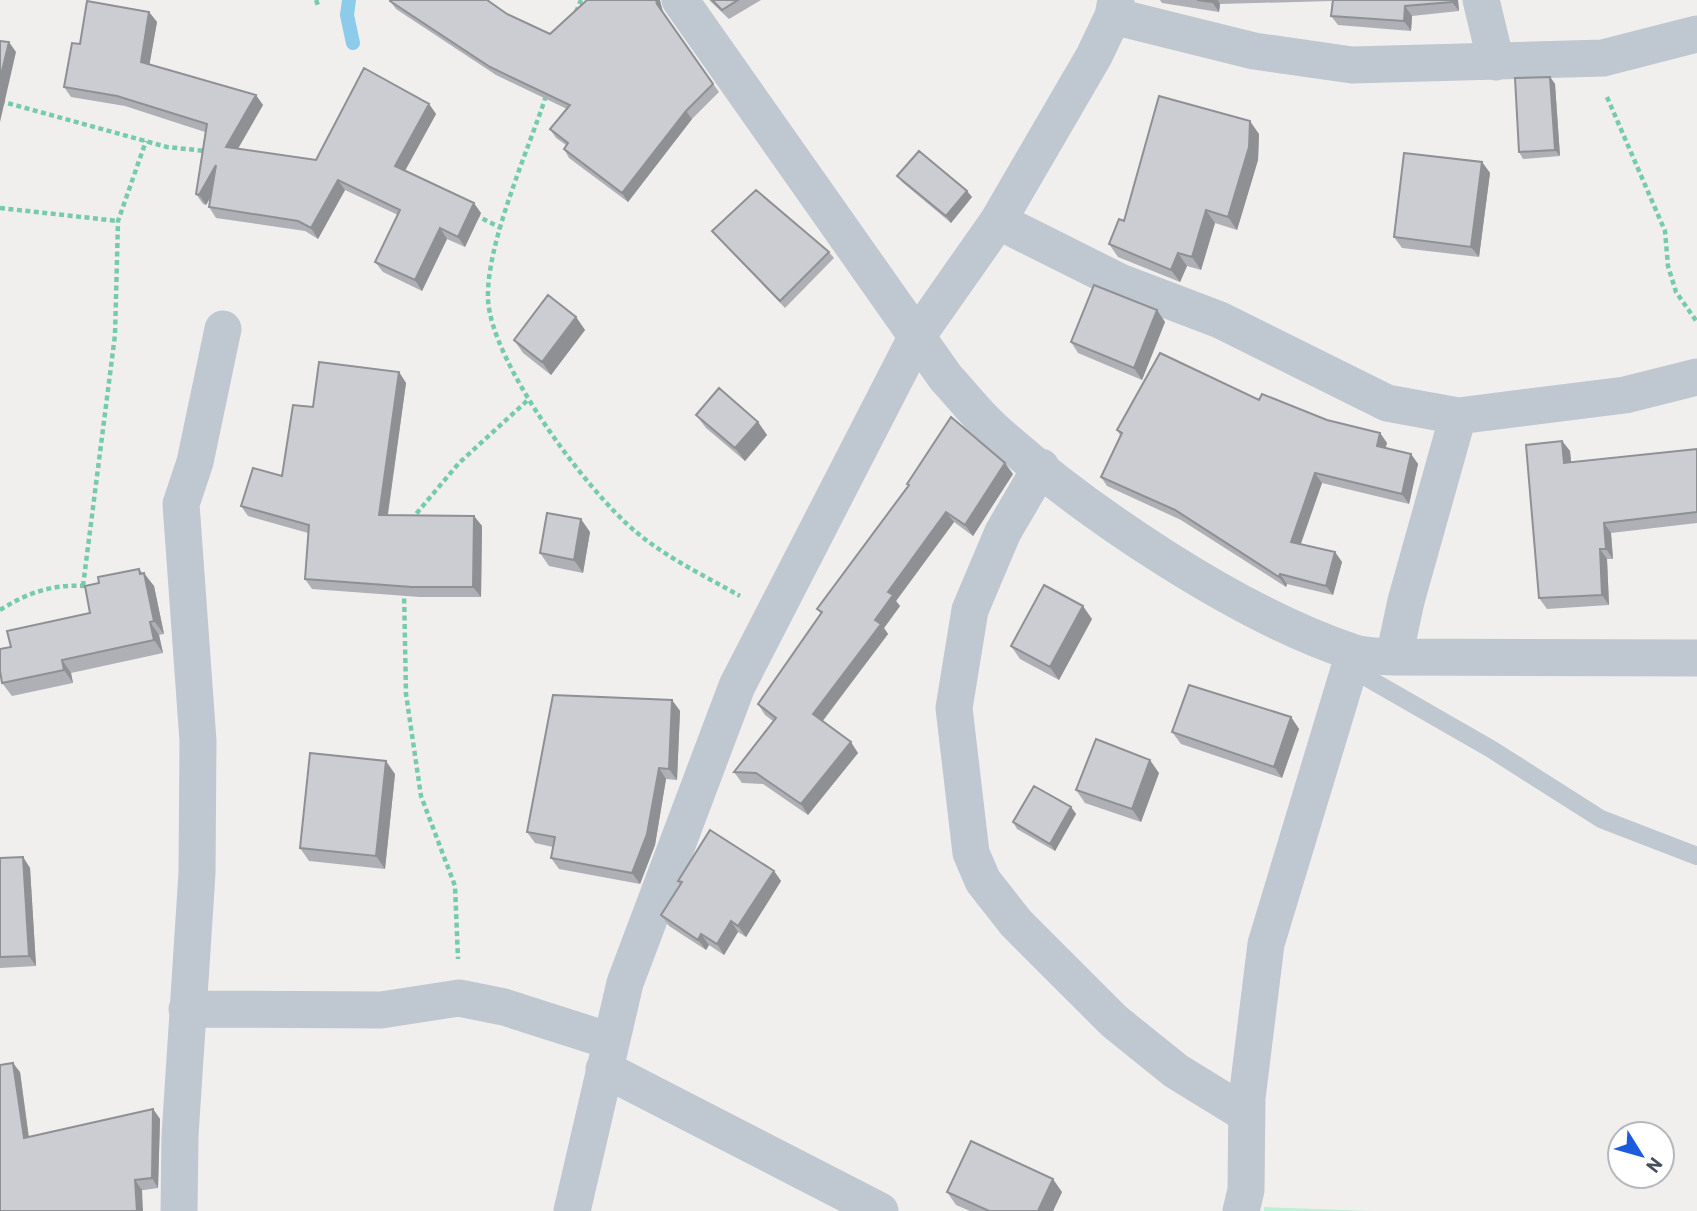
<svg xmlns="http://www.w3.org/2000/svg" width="1697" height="1211" viewBox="0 0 1697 1211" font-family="Barlow,sans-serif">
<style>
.green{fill:#beeed6}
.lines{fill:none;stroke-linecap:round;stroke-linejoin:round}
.stream{stroke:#8cccea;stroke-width:14}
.path{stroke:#76cbab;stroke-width:4.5;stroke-dasharray:5 3.5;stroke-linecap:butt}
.lane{stroke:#bfc7d0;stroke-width:18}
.street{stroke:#bfc7d0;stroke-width:37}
.wall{fill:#afb0b5}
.shaded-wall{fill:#8e9094}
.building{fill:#cbcdd3;stroke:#8e9094;stroke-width:2}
</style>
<rect width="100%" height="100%" fill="#f1efee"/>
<path class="green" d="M 1264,1207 L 1371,1211 L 1264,1211 Z"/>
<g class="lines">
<path class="stream" d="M 349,0 L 347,15 L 353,43"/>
<path class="path" d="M 316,0 L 319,8
M 576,12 L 581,0
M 546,96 C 528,151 486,244 488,299 C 491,363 587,491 636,532 C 667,558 705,576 740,596
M 1607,97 L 1665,231 L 1668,266 L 1676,292 L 1697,322
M 0,101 L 167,147 L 206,151
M 0,208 L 118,221
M 475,215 L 501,228
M 411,520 L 459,463 L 529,399
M 83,586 L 115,335 L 118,221 L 146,141
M 404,590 L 406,694 L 421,796 L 455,886 L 458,959
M 0,610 C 27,593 52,584 85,586"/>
<path class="lane" d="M 1350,668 L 1491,749 L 1601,819 L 1697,856"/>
<path class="street" d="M 680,0 L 946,378 C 962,395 976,414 993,429 C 1084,511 1237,614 1352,652 C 1365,657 1381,656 1394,657 L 1697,658
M 1481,0 L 1496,62
M 1113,16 L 1254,51 L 1352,65 L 1603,58 L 1697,34
M 998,221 L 1120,282 L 1220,320 L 1387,403 L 1458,416 L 1625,395 L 1697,377
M 1041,467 L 1003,532 L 970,610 L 954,708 L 971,853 L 983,881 L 1016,923 L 1114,1021 L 1176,1071 L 1246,1114
M 1394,657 L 1406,601 L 1458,416
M 187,1009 L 381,1010 L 459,998 L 504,1007 L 610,1041
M 604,1069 L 880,1211
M 179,1211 L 180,1136 L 197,873 L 198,741 L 181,504 L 195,462 L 223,329
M 572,1211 L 625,983 L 737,686 L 916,338 L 998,221 L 1094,56 L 1113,16 L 1116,0
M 1241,1211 L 1246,1190 L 1247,1098 L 1266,944 L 1354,653"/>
</g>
<path class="wall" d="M 709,0 L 761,0 L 729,19 Z
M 1160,0 L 1458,0 L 1459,11 L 1412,16 L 1411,31 L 1338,25 L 1331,16 L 1332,1 L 1220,4 L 1219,12 L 1162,3 Z
M 390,1 L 507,14 L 550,34 L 663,12 L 719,92 L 692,119 L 628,202 L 569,158 L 564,149 L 566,145 L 556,138 L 550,129 L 567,109 L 496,75 L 396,9 Z
M 149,12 L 157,22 L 149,65 L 263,105 L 238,149 L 316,160 L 429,104 L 436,114 L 405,171 L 481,213 L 465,247 L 447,239 L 422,291 L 383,272 L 375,262 L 398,215 L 345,190 L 318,239 L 305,231 L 216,218 L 209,207 L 210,198 L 206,205 L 203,204 L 196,194 L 205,132 L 125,106 L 71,97 L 64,87 L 80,44 Z
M 1550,77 L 1555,84 L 1560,156 L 1523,159 L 1519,152 Z
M 1259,134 L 1258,160 L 1237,230 L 1215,223 L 1201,270 L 1187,266 L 1180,282 L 1118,257 L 1109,244 L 1124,221 Z
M 1482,162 L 1490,173 L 1479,257 L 1402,248 L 1394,237 Z
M 897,176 L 967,191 L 972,197 L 951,223 L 902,182 Z
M 712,231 L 829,252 L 834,258 L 785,308 L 717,237 Z
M 1157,310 L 1165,322 L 1142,380 L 1078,353 L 1071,342 Z
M 576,317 L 585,330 L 551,375 L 523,353 L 514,340 Z
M 399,372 L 406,383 L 388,515 L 474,516 L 482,526 L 481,597 L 420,597 L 312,589 L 305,579 L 308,533 L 248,516 L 241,506 L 282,476 L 313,407 Z
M 1259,400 L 1327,420 L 1380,433 L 1387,443 L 1385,448 L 1411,454 L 1418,464 L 1409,504 L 1322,483 L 1301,544 L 1335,552 L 1342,562 L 1333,595 L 1287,584 L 1286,587 L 1181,520 L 1107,486 L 1101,477 L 1120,435 L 1117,430 Z
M 696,415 L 758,422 L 767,435 L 745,461 L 706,428 Z
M 1562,441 L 1570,451 L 1571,462 L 1697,449 L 1697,523 L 1611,533 L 1613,559 L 1607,559 L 1609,605 L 1547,609 L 1539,598 Z
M 1013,474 L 973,536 L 954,522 L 896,601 L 900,606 L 884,628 L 888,634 L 823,721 L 858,753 L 808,815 L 763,784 L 742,783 L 734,772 L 773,721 L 765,715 L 758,704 L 821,614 L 817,609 L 909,486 L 907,484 Z
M 590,532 L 583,573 L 549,566 L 540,553 Z
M 143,574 L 154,586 L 164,634 L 159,635 L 163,653 L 71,673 L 73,683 L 12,696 L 2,683 L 90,613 Z
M 1092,619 L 1059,680 L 1020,659 L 1011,646 Z
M 672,700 L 680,711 L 677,780 L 666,779 L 655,845 L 640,884 L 559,869 L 551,858 L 553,847 L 535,843 L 527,832 Z
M 1291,717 L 1299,729 L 1282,778 L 1181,744 L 1172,732 Z
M 1159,773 L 1141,822 L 1085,803 L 1076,790 Z
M 395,774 L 385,869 L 309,861 L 300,848 Z
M 1071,807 L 1076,814 L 1055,851 L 1017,829 L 1013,822 Z
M 23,857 L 30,868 L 36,966 L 0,968 L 0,858 Z
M 774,871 L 781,881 L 746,937 L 738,932 L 724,955 L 709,945 L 706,950 L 669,926 L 661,915 L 680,885 L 678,881 Z
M 20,1072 L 29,1137 L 153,1109 L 160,1119 L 158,1188 L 0,1211 Z
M 947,1192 L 1062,1192 L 1053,1211 L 970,1211 L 956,1205 Z"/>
<path class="shaded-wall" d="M 656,0 L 660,0 L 663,12 L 657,4 Z
M 1213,0 L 1218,0 L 1220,4 L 1219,12 L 1212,2 Z
M 1452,0 L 1458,0 L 1459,11 L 1452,2 Z
M 1405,6 L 1412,16 L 1411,31 L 1404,21 Z
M 149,12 L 157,22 L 148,73 L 141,62 Z
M 9,42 L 16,52 L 0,122 L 0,79 Z
M 1550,77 L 1555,84 L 1560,156 L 1555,150 Z
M 256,95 L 263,105 L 233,157 L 226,147 Z
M 429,104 L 436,114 L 402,176 L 395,166 Z
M 686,111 L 692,119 L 628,202 L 622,193 Z
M 1250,121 L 1259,134 L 1258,160 L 1237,230 L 1228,217 Z
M 1482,162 L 1490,173 L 1479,257 L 1471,247 Z
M 216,165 L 223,175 L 206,205 L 199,195 Z
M 338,180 L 345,190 L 318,239 L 311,228 Z
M 967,191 L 972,197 L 951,223 L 946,216 Z
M 474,203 L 481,213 L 465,247 L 458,237 Z
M 1206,210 L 1215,223 L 1201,270 L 1192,257 Z
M 440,228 L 447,239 L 422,291 L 415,280 Z
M 1178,253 L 1187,266 L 1180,282 L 1171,270 Z
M 1157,310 L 1165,322 L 1142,380 L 1134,368 Z
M 576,317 L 585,330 L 551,375 L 542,362 Z
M 399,372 L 406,383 L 386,526 L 379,515 Z
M 758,422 L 767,435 L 745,461 L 735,448 Z
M 1380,433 L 1387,443 L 1383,456 L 1377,446 Z
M 1562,441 L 1570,451 L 1572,473 L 1564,463 Z
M 1411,454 L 1418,464 L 1409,504 L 1402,494 Z
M 1005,463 L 1013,474 L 973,536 L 965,525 Z
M 1315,473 L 1322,483 L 1298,551 L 1291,542 Z
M 946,512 L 954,522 L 896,601 L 900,606 L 884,628 L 888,634 L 820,724 L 813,714 L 875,620 L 888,592 Z
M 474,516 L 482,526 L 481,597 L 473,587 Z
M 581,519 L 590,532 L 583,573 L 574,560 Z
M 1604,523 L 1611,533 L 1613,559 L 1606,549 Z
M 1600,549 L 1607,559 L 1609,605 L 1602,595 Z
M 1335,552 L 1342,562 L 1333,595 L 1326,586 Z
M 139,569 L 145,577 L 144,573 L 154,586 L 164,634 L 154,621 Z
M 1280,574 L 1287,584 L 1286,587 L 1279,577 Z
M 1083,606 L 1092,619 L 1059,680 L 1050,667 Z
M 150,622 L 159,635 L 163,653 L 154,640 Z
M 62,660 L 71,673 L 73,683 L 64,670 Z
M 672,700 L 680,711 L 677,780 L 669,769 Z
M 1291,717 L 1299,729 L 1282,778 L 1274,767 Z
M 851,742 L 858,753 L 808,815 L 801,804 Z
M 1150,760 L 1159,773 L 1141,822 L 1132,809 Z
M 386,761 L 395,774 L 385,869 L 376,856 Z
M 659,768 L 666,779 L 655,845 L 640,884 L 632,873 Z
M 1071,807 L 1076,814 L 1055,851 L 1050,844 Z
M 23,857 L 30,868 L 36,966 L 29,956 Z
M 774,871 L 781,881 L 746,937 L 738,926 Z
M 731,921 L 738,932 L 724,955 L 717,944 Z
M 701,934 L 709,945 L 706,950 L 698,940 Z
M 13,1063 L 20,1072 L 30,1148 L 24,1138 Z
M 153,1109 L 160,1119 L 158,1188 L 152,1178 Z
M 1053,1179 L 1062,1192 L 1053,1211 L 1038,1211 Z
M 135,1180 L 142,1190 L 143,1211 L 137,1211 Z"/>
<path class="building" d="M 390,0 L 487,0 L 507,14 L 550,34 L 587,0 L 656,0 L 657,4 L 713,84 L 686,111 L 622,193 L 564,149 L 568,143 L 550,129 L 570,105 L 490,67 L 390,1 Z
M 712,0 L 738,0 L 722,10 Z
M 1197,0 L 1213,0 L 1212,2 Z
M 1333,0 L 1452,0 L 1452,2 L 1405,6 L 1404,21 L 1331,16 Z
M 87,1 L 149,12 L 141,62 L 256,95 L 226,147 L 316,160 L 364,68 L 429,104 L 395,166 L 474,203 L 458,237 L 440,228 L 415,280 L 375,262 L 400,210 L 338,180 L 311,228 L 298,221 L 209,207 L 216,165 L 199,195 L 196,194 L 207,124 L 117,96 L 64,87 L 72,43 L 80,44 Z
M 0,41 L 9,42 L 0,79 Z
M 1550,77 L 1555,150 L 1519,152 L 1515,78 Z
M 1159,96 L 1250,121 L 1249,147 L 1228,217 L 1206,210 L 1192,257 L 1178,253 L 1171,270 L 1109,244 L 1119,219 L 1124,221 Z
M 919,151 L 967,191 L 946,216 L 897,176 Z
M 1404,153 L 1482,162 L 1471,247 L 1394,237 Z
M 756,190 L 829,252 L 780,301 L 712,231 Z
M 1094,285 L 1157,310 L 1134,368 L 1071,342 Z
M 548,295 L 576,317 L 542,362 L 514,340 Z
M 1160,353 L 1259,400 L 1262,394 L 1327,420 L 1380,433 L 1377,446 L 1411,454 L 1402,494 L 1315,473 L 1291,542 L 1335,552 L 1326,586 L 1280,574 L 1279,577 L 1175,510 L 1101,477 L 1122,433 L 1117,430 Z
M 319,362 L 399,372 L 379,515 L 474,516 L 473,587 L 412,587 L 305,579 L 309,525 L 241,506 L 253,468 L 282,476 L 293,405 L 313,407 Z
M 719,388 L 758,422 L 735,448 L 696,415 Z
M 951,417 L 1005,463 L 965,525 L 946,512 L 888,592 L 893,595 L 875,620 L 881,624 L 813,714 L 851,742 L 801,804 L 756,773 L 734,772 L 776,718 L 758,704 L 822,612 L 817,609 L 909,485 L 907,484 Z
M 1562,441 L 1564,463 L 1697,449 L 1697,512 L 1604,523 L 1606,549 L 1600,549 L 1602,595 L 1539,598 L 1526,445 Z
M 547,513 L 581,519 L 574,560 L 540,553 Z
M 139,569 L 140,574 L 144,573 L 154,621 L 150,622 L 154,640 L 62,660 L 64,670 L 2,683 L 0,671 L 0,649 L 11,647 L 7,631 L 90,613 L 85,586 L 99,583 L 98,577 Z
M 1044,585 L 1083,606 L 1050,667 L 1011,646 Z
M 1189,685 L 1291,717 L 1274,767 L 1172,732 Z
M 553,695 L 672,700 L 669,769 L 659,768 L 647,834 L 632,873 L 551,858 L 555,837 L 527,832 Z
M 1096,739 L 1150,760 L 1132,809 L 1076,790 Z
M 310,753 L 386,761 L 376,856 L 300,848 Z
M 1034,786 L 1071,807 L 1050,844 L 1013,822 Z
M 710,830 L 774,871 L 738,926 L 731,921 L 717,944 L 701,934 L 698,940 L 661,915 L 682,882 L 678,881 Z
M 23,857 L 29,956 L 0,957 L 0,858 Z
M 13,1063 L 24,1138 L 153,1109 L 152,1178 L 135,1180 L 137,1211 L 0,1211 L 0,1065 Z
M 971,1141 L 1053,1179 L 1038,1211 L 989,1211 L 947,1192 Z"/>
<g transform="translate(1641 1155) rotate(127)"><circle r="33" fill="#ffffff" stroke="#b5b9be" stroke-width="2"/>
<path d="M0-5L12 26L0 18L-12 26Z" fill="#1d5bdd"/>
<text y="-10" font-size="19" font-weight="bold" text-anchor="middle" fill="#474f5c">N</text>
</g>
</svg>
